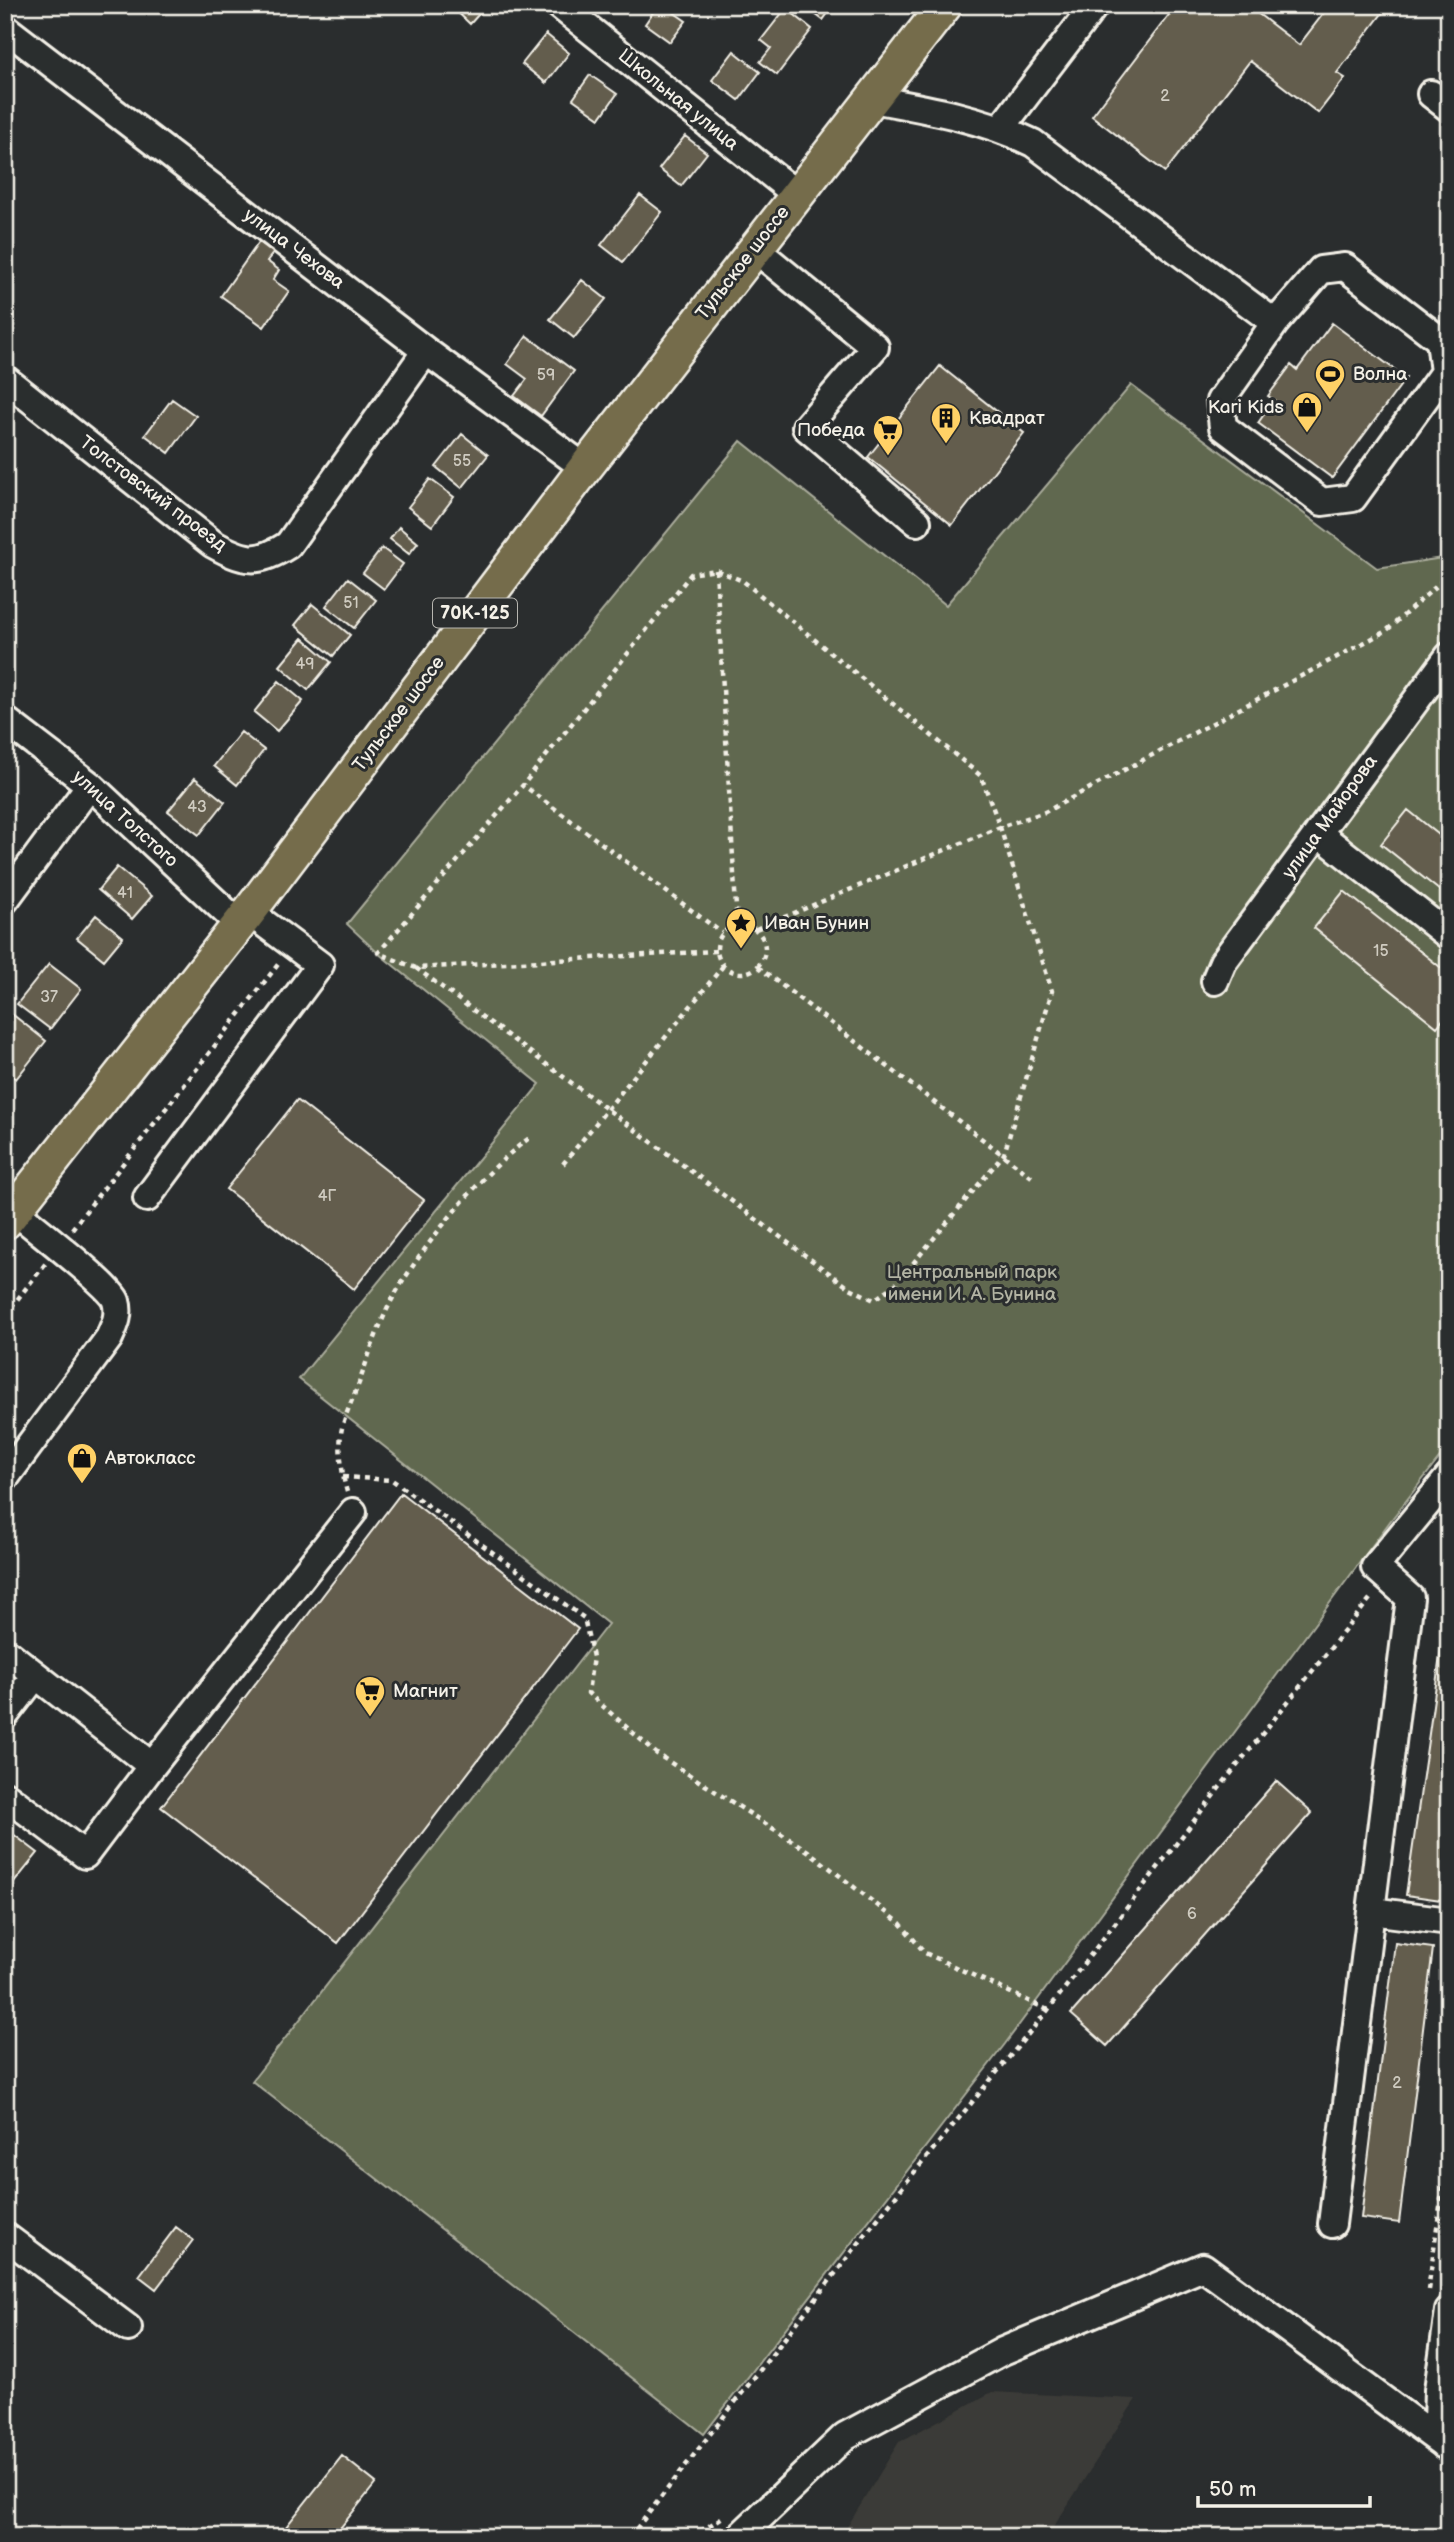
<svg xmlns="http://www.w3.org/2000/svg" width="1454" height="2542" viewBox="0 0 1454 2542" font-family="'Balsamiq Sans',sans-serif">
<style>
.built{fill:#3b3b37}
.green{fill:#61684f;stroke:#aaac9c;stroke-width:2}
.building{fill:#645d4d;stroke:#f4f1e8;stroke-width:2}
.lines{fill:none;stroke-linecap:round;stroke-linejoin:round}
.minor-casing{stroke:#f4f1e8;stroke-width:32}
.major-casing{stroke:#f4f1e8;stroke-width:38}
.path{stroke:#f4f1e8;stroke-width:4.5;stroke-dasharray:5 5;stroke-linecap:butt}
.minor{stroke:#2a2d2e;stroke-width:26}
.major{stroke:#746c4b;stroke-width:33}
.labels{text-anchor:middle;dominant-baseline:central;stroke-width:6;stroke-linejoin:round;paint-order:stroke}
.number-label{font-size:16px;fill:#d0ccc1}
.shield{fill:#2a2d2e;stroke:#b7b6b0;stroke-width:2}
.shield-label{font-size:18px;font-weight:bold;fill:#f4f1e8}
.street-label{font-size:19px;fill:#f4f1e8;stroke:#2a2d2e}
.poi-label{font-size:19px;fill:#f4f1e8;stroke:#2a2d2e;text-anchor:start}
.park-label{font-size:19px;fill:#b2b3a3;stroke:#2a2d2e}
</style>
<rect width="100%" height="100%" fill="#2a2d2e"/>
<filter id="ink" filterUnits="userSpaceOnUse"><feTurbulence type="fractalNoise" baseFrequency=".0143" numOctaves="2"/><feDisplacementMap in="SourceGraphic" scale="14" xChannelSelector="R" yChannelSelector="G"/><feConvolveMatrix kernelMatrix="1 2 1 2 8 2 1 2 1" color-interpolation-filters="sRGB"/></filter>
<g filter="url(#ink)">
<path class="built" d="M 992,2392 L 1136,2399 L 1047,2537 L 841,2537 L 899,2442 Z"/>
<path class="green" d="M 1131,385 L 1377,568 L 1449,557 L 1449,1446 L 1391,1520 L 1005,2044 L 704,2434 L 252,2081 L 608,1624 L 299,1379 L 540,1084 L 378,953 L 347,924 L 741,441 L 946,605 Z"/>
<path class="building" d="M 450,5 L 487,5 L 470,24 Z
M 658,5 L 663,5 L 686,21 L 670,42 L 645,24 Z
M 803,5 L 834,5 L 823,20 Z
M 1161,5 L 1256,5 L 1252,9 L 1299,45 L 1330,5 L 1387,7 L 1337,73 L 1345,78 L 1318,113 L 1250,61 L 1165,172 L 1092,116 L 1171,12 Z
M 786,8 L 812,29 L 777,75 L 760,62 L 771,48 L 761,40 Z
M 546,34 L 569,53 L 546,83 L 522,64 Z
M 734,51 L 760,72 L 739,100 L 712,80 Z
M 590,75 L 617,94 L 600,118 L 573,99 Z
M 685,136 L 707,153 L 681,186 L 659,169 Z
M 640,195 L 662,212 L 623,262 L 601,245 Z
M 259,242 L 274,252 L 267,261 L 279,270 L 273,280 L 289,291 L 264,327 L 221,296 Z
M 582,280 L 606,299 L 574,338 L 550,319 Z
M 1332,323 L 1406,378 L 1332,478 L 1258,423 L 1274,400 L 1268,396 L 1291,365 L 1297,370 Z
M 527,336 L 574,371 L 541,416 L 514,396 L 527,379 L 507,364 Z
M 940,366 L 1024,433 L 952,525 L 868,457 Z
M 172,399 L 196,416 L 169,453 L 145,435 Z
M 462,434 L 488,455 L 462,488 L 436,467 Z
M 430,479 L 454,497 L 432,526 L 408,507 Z
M 399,527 L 418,543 L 409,554 L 390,539 Z
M 382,548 L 403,564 L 384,589 L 363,573 Z
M 348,578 L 376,600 L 354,628 L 326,606 Z
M 312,604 L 350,635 L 333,656 L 295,625 Z
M 303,638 L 331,662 L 308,690 L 280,666 Z
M 279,681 L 303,701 L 277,731 L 254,712 Z
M 241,732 L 264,750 L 237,785 L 214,766 Z
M 195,778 L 225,802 L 199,835 L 168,811 Z
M 1408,810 L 1449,843 L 1449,898 L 1381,844 Z
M 117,867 L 152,896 L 132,919 L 98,890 Z
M 1344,891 L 1449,974 L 1449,1012 L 1437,1027 L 1314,928 Z
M 96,915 L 123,937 L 104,960 L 77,938 Z
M 49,964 L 81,989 L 50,1029 L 17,1004 Z
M 12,1014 L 46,1041 L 16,1079 L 5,1071 L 5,1023 Z
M 297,1100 L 424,1200 L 354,1289 L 226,1189 Z
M 401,1493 L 578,1629 L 338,1943 L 161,1807 Z
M 1447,1607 L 1449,1607 L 1448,1901 L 1406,1895 Z
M 1276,1781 L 1312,1813 L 1107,2046 L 1071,2014 Z
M 5,1828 L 38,1853 L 5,1894 Z
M 1395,1943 L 1433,1948 L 1399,2223 L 1361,2218 Z
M 176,2227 L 193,2240 L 156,2289 L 139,2276 Z
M 342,2456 L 376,2483 L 333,2537 L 278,2537 Z"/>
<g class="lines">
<g class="minor-casing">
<path id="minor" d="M 559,5 L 796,194
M 5,28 L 426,351 L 585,468
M 1431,94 L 1449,108
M 872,99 C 928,109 981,118 1033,143 L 1275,323 L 1321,270 L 1345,267 L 1440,340 L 1444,372 L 1353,498 L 1322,502 L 1223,427 L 1220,401 L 1275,323
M 1001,128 L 1095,5
M 754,248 L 875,347 L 806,427 L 917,522
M 5,379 L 213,544 C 244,561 257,565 288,545 L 426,351
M 5,720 L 90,785 L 239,924
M 1318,833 L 1449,936
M 5,900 L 90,785
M 1215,981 L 1223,962 L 1449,656
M 147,1198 L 320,965 L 249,912
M 5,1478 L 109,1338 C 115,1325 120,1315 116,1301 C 111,1286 31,1225 14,1210
M 5,1651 L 152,1766 L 85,1855 L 5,1795
M 5,1715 L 35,1676
M 152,1766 L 353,1512
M 1371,1911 L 1449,1921
M 1332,2224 L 1410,1598 L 1375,1567 L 1449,1477
M 5,2236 L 128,2328
M 1444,2445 L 1437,2423 L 1438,2390 L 1449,2311
M 739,2537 L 845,2436 L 1003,2351 L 1203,2267 L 1449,2448"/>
</g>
<g class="major-casing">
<path id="major" d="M 5,1222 L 249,912 L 585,468 L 945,5"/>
</g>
<path class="path" d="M 716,570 L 737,925
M717 949a24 24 0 1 1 48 0a24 24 0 1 1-48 0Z
M 756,929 L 1000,827 L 1045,812 L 1386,631 L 1449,575
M 716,951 L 416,968 L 378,953 L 523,785 L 722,933
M 758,967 L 1033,1178
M 416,968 L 848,1287 L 874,1300 L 895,1285 L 1004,1154 L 1052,991 L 1000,827 L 981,776 L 743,581 L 716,570 L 691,574 L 523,785
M 563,1164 L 723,966
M 72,1229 L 280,962
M 5,1315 L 46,1263
M 343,1477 L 392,1480 L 584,1618 L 593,1657 L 588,1693 L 657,1754 L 808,1851 L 900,1923 L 925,1953 L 1048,2010
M 347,1492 C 342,1476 338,1445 342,1428 C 346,1413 353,1398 359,1383 C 370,1352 381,1317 398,1289 C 430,1237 483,1171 532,1136
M 1428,2290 L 1449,2144
M 630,2537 L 908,2180 L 1048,2010 L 1220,1787 L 1373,1595
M 692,2537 L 724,2516"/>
<use href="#minor" class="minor"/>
<use href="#major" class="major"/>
</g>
</g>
<defs>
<g id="stadium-pin" transform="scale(1.575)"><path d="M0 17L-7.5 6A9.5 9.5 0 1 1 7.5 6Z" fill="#ffd166" stroke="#2a2d2e"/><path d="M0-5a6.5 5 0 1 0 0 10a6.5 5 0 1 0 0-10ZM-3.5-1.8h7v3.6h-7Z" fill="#111"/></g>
<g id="shop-pin" transform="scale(1.575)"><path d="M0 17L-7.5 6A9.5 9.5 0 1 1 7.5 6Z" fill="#ffd166" stroke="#2a2d2e"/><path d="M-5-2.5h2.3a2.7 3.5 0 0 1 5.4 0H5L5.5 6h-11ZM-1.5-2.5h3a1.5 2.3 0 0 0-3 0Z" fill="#111"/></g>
<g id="building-pin" transform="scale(1.575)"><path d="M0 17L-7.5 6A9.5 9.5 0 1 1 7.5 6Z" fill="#ffd166" stroke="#2a2d2e"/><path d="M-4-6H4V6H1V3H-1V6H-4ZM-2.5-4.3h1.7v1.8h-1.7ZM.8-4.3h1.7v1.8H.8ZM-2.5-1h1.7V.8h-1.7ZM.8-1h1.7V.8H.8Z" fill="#111"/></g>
<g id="supermarket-pin" transform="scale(1.575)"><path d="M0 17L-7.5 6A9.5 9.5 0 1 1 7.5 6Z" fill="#ffd166" stroke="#2a2d2e"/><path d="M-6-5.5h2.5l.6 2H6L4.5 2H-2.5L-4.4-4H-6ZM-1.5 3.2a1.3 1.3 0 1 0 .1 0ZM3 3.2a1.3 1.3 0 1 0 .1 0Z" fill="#111"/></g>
<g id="sight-pin" transform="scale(1.575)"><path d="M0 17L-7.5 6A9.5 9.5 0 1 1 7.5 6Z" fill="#ffd166" stroke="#2a2d2e"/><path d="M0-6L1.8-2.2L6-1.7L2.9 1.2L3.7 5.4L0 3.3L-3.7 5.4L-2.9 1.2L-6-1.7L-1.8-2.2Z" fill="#111"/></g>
</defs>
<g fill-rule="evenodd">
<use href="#stadium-pin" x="1330" y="374"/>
<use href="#shop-pin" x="1307" y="407"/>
<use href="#building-pin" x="946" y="418"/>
<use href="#supermarket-pin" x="888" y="430"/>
<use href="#sight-pin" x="741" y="923"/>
<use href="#shop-pin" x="82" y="1458"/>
<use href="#supermarket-pin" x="370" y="1691"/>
</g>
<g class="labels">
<g class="number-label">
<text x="1165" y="96">2</text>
<text x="546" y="375">59</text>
<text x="462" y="461">55</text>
<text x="351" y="603">51</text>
<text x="305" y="664">49</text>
<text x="197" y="807">43</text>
<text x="125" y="893">41</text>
<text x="1381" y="951">15</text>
<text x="49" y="997">37</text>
<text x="327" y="1196">4Г</text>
<text x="1192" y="1914">6</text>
<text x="1397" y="2083">2</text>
</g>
<rect class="shield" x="433" y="598.5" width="84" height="29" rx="5"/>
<g class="shield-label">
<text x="475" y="613">70К-125</text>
</g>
<g class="street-label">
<text transform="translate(678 100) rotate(39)">Школьная улица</text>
<text transform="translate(294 249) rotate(37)">улица Чехова</text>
<text transform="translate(743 263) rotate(-52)">Тульское шоссе</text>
<text transform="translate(153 494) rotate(37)">Толстовский проезд</text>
<text transform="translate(399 714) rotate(-53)">Тульское шоссе</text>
<text transform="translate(1330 817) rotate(-54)">улица Майорова</text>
<text transform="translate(125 819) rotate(42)">улица Толстого</text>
</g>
<g class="poi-label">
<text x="1353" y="374">Волна</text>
<text x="1284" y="407" text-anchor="end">Kari Kids</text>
<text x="969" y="418">Квадрат</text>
<text x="865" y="430" text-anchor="end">Победа</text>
<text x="764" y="923">Иван Бунин</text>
<text x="105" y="1458">Автокласс</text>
<text x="393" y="1691">Магнит</text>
</g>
<g class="park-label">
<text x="972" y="1272">Центральный парк<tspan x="972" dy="22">имени И. А. Бунина</tspan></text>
</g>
</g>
<rect width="1454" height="2542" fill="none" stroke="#2a2d2e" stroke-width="28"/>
<rect x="14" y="14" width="1426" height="2514" fill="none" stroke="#f4f1e8" stroke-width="2.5" filter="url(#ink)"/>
<path d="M1198 2496v10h172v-10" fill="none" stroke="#f4f1e8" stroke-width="3.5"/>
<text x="1209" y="2496" font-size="21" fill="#f4f1e8" stroke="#2a2d2e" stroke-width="5" paint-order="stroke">50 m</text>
</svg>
